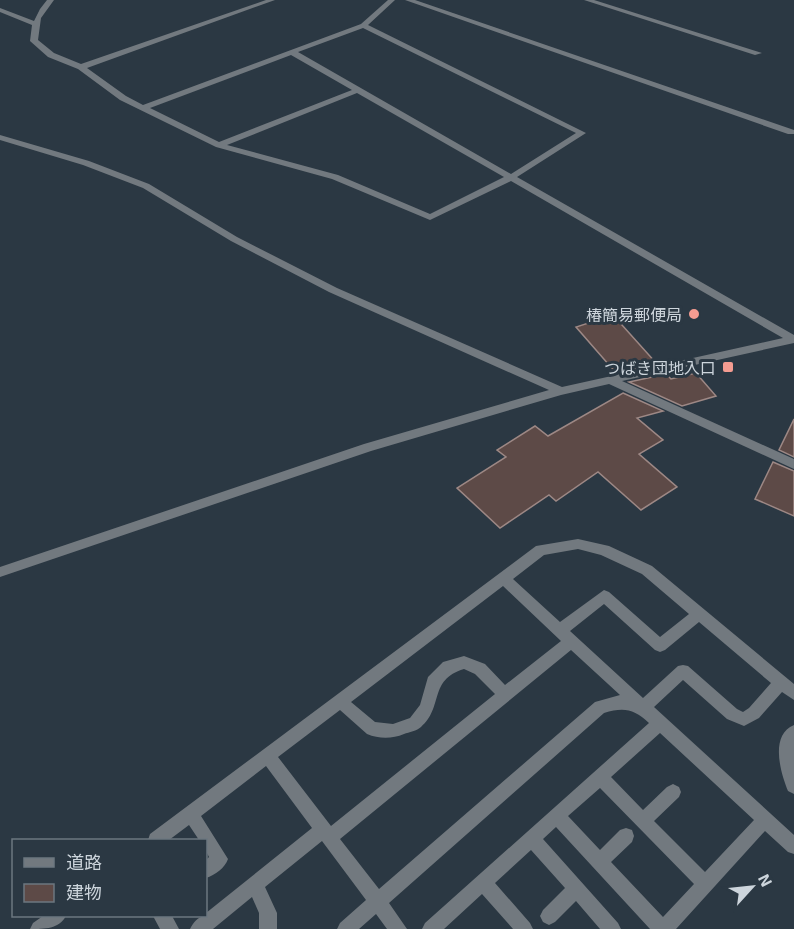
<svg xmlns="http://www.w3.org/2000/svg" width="794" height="929" viewBox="0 0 794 929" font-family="'Exo 2','Noto Sans JP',sans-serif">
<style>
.building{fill:#5d4a47;stroke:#9d8885;stroke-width:1.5}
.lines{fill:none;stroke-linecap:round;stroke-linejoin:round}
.service{fill:#72797f;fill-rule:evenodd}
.minor{fill:#72797f;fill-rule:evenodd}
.poi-dot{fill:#f59c91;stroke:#2b3843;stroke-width:2}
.labels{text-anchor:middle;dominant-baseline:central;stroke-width:6;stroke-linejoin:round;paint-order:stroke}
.poi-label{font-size:16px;fill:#cdd5dc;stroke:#2b3843;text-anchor:end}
</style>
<rect width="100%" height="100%" fill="#2b3843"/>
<path class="building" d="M 613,315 L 657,364 L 616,373 L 576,327 Z
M 696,373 L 716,396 L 682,406 L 629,382 L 666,374 L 671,379 Z
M 623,393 L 663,411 L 637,418 L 663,440 L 639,454 L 677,487 L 641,510 L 598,472 L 556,501 L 549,495 L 500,528 L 457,488 L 506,457 L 497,450 L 535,426 L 548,436 Z
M 794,419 L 794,457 L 779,450 Z
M 773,462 L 794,471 L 794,516 L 755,499 Z"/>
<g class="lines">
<path class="service" d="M 578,539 L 609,546 L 652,566 L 794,684 L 794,700 L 782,692 L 759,718 L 744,726 L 727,719 L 683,680 L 654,707 L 794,835 L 794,854 L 788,852 L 765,831 L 676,929 L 650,929 L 556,827 L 543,839 L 618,923 L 621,929 L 600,929 L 576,901 L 555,922 L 549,925 L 543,922 L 540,916 L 543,910 L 565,888 L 531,850 L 495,883 L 530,923 L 533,929 L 513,929 L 482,894 L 444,929 L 422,929 L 425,923 L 649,723 C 634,709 624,707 604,713 L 389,903 L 407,929 L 387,929 L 376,914 L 359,929 L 337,929 L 340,923 L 366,900 L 322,841 L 265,887 L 277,913 L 277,929 L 259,929 L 259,913 L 252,897 L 213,929 L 190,929 C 193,923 198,916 206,916 L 206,913 L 312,828 L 266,766 L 201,816 L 228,859 C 225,868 215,875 206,878 L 206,860 L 209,857 L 206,851 L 206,840 L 199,840 L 189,825 L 169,840 L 148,840 L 150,834 L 536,546 ZM 578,549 L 601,555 L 642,574 L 689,614 L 660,637 L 609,592 L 604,590 L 560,622 L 513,579 L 544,555 ZM 503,586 L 561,641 L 505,685 L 485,664 L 464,656 L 443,662 L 428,677 L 420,705 L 410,718 L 393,724 L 375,722 L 351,702 ZM 604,604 L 655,650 L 660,652 L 665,650 L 699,622 L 771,683 L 749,708 L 743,712 L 737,709 L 688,666 L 683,665 L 678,666 L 643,698 L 570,631 ZM 571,650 L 620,695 L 595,702 L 379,889 L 340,839 ZM 464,669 L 475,674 L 495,694 L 331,826 L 278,757 L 340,710 L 367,734 C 379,739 392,739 404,734 C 409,732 417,731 421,727 C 444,707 428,680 464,669 ZM 660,733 L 754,820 L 705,872 L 654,821 L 679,797 L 681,792 L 679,787 L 673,784 L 667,787 L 643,810 L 611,777 ZM 600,788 L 694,884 L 663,917 L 611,862 L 632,842 L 634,836 L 632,830 L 626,828 L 620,830 L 600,850 L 568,816 Z
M 794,725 L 794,794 L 788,791 C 781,774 769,735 794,725 Z
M 43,916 L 66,916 C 59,929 45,929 30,929 L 33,923 Z
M 153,916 L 172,916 L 179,929 L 160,929 Z"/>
<path class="minor" d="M 47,0 L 54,0 L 41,18 L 38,40 L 54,53 L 81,64 L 266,0 L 275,0 L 87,68 L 126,96 L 143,105 L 361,24 L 388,0 L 395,0 L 368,25 L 586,133 L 517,177 L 794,335 L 794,343 L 622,381 L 794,459 L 794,469 L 609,384 L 561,395 L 371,451 L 0,577 L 0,567 L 364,444 L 549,390 L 329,292 L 231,241 L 143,188 L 83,165 L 0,140 L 0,135 L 89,161 L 149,184 L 237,237 L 337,288 L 562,387 L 783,338 L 511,181 L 430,220 L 332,179 L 216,147 L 120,100 L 78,69 L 48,57 L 30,41 L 32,25 L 0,12 L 0,8 L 34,21 L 40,9 ZM 363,28 L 576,133 L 511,174 L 298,52 ZM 291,55 L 352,90 L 219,142 L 150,108 ZM 357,93 L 504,177 L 430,214 L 338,175 L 227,145 Z
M 405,0 L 415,0 L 794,130 L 794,134 L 788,134 Z
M 584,0 L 594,0 L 762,53 L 755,55 Z"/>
</g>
<g class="poi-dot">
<circle cx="694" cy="314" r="6"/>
<rect x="722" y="361" width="12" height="12" rx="3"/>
</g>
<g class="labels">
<g class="poi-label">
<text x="682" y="314">椿簡易郵便局</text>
<text x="716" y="367">つばき団地入口</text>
</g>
</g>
<rect x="12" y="839" width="195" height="78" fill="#2b3843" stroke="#6c7780" stroke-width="1.5"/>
<rect x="24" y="858" width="30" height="9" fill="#72797f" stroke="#6c7780" stroke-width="1.5"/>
<text x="66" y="869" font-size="18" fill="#cdd5dc">道路</text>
<rect x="24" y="884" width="30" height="18" fill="#5d4a47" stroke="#6c7780" stroke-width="1.5"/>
<text x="66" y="899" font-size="18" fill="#cdd5dc">建物</text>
<g transform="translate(752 887) rotate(63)" stroke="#2b3843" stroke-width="4.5" paint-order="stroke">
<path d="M0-4.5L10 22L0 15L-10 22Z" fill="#cdd5dc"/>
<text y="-9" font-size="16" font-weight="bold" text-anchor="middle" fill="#cdd5dc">N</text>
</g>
</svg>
